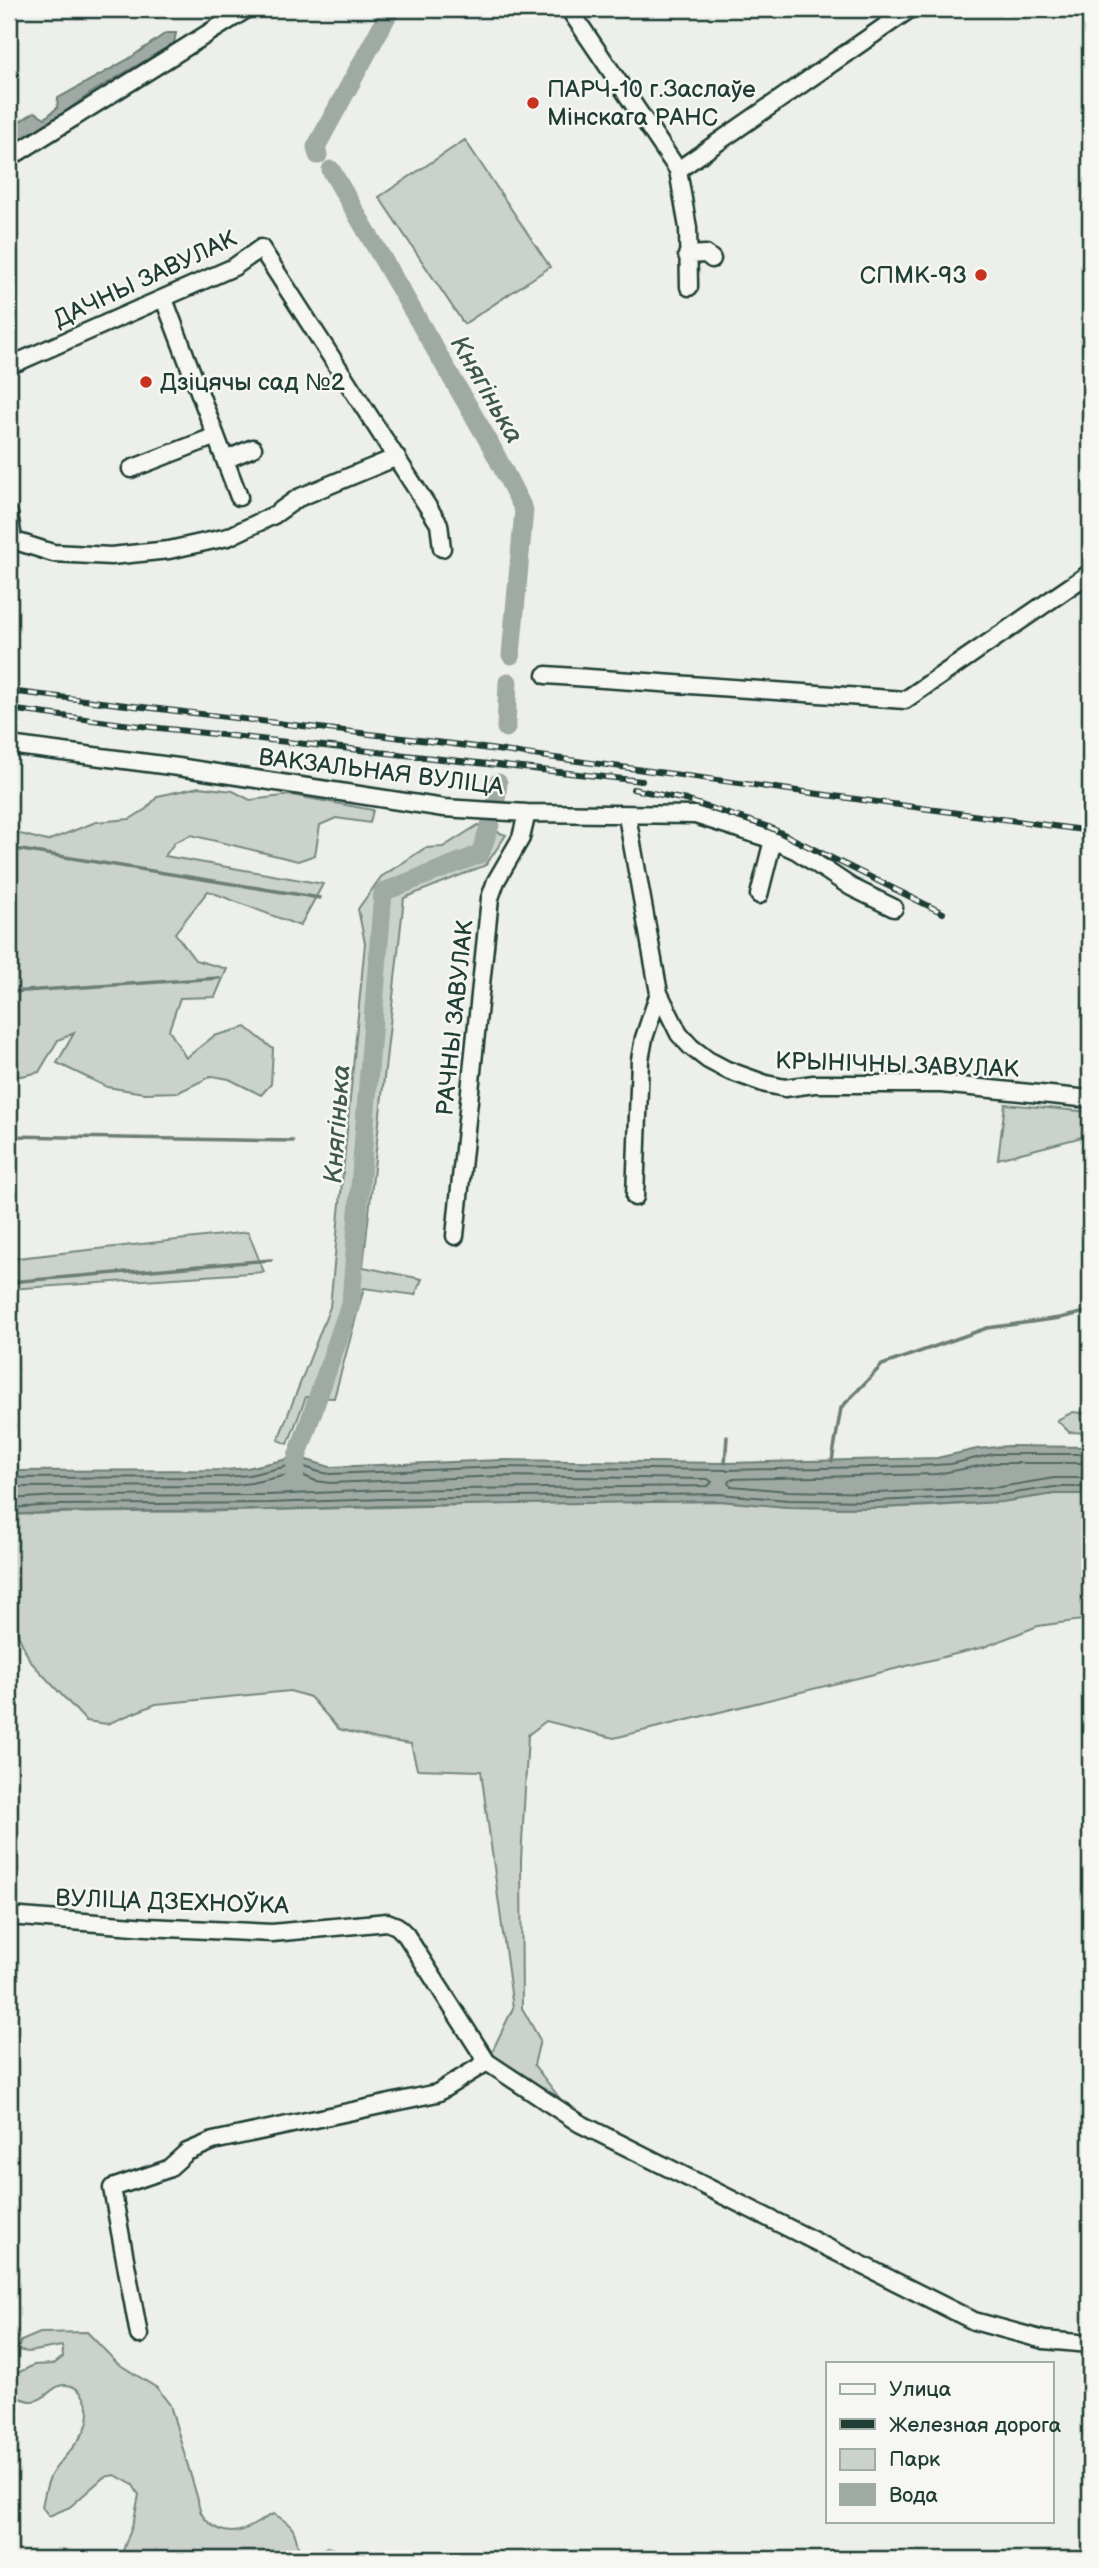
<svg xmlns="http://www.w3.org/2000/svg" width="1099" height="2568" viewBox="0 0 1099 2568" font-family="'Balsamiq Sans',sans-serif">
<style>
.green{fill:#cbd2cc;stroke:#758880;stroke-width:2}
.water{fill:#9faaa4;stroke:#6c7e77;stroke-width:2}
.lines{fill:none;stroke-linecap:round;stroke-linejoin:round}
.shore{stroke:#526961;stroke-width:2}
.stream{stroke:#6c7e77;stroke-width:3.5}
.river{stroke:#9faaa4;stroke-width:19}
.minor-casing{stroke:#1f3d34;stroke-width:21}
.minor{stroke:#f6f6f2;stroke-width:16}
.rail-casing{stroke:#1f3d34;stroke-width:6}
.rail{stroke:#f6f6f2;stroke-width:3.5;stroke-dasharray:10;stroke-linecap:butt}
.poi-dot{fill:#c8321e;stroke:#f6f6f2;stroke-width:2.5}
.labels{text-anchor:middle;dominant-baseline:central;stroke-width:5;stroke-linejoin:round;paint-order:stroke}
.poi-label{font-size:24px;fill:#1f3d34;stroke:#f6f6f2;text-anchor:start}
.street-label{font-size:24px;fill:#1f3d34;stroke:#f6f6f2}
.water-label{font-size:26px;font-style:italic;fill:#3f5850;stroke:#f6f6f2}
</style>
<rect width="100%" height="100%" fill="#edefea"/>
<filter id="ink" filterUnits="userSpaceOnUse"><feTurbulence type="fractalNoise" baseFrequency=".0143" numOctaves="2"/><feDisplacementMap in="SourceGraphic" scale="14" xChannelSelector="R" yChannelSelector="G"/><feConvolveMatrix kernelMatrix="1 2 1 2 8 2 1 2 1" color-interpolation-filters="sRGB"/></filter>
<g filter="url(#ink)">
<path class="green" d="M 465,140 L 550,267 L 464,324 L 379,197 Z
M 199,787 L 233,791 L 250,800 L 291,795 L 373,810 L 370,823 L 336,818 L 320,825 L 315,855 L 298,861 L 191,835 L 175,842 L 165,856 L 323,884 L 300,926 L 208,891 L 175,933 L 195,960 L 227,969 L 215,997 L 180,998 L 169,1030 L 186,1058 L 214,1036 L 246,1027 L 273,1049 L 271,1084 L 261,1095 L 229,1079 L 212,1076 L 179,1092 L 144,1093 L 107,1087 L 57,1063 L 74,1033 L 58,1040 L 39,1072 L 22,1076 L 9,1075 L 9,831 L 47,841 L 96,822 L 130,819 L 146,809 L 158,796 Z
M 478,825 L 506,835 L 486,865 L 404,898 L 363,1267 L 422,1279 L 415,1295 L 364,1288 L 334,1398 L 306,1397 L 288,1444 L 278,1440 L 330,1307 L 365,943 L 358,909 L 381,877 L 425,848 L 443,847 Z
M 1005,1104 L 1090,1112 L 1090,1135 L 998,1159 Z
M 248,1232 L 264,1272 L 9,1289 L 9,1259 Z
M 1073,1412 L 1090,1414 L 1090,1433 L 1069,1432 L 1057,1420 Z
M 1054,1494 L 1090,1494 L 1090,1619 L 1038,1626 L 984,1647 L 614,1738 L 546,1721 L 528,1735 L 521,1860 L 522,2008 L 540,2040 L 534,2065 L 579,2123 L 487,2062 L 513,2008 L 481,1771 L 417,1769 L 411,1744 L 377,1739 L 339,1729 L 310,1697 L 290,1691 L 156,1704 L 107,1724 L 86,1721 L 30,1661 L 9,1615 L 9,1515 C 95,1510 181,1513 268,1510 C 418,1507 567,1501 717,1501 C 742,1501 766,1506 791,1507 C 879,1509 968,1508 1054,1494 Z
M 87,2332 L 117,2363 L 157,2388 L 170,2405 L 198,2500 C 199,2522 222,2537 243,2530 C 254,2526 263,2518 274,2514 C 295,2526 295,2530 299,2552 L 309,2556 L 327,2547 L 338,2550 L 343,2559 L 120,2559 L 134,2520 L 139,2495 L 133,2485 L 115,2475 L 104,2477 L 70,2507 L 49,2516 L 42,2507 C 44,2497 46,2484 51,2475 C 64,2452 104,2427 83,2396 C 79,2390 73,2385 66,2385 C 52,2384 46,2401 32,2401 C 26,2401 18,2397 11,2395 L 9,2393 L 9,2377 L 34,2365 L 54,2364 L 63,2357 L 62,2346 L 28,2352 L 17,2350 L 21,2341 L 40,2333 Z"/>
<path class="water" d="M 166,33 L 176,33 L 174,43 L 91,93 L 69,109 L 63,120 L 9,152 L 9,128 L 35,112 L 45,118 L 57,108 L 58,98 L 127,60 Z
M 1008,1446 L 1090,1447 L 1090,1494 L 1054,1494 L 1002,1502 L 877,1508 L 787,1507 L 720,1501 L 384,1506 L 268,1510 L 58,1512 L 9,1515 L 9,1471 L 226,1470 L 247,1468 L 297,1457 L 330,1467 L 501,1460 L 725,1463 L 937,1458 L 977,1449 Z"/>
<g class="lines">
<path class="shore" d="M 1090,1463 L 994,1463 L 937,1474 L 731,1479 L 728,1483 L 731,1486 L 788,1491 L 876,1493 L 1000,1487 L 1054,1478 L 1090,1478
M 9,1478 L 226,1477 L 249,1475 L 297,1464 L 319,1472 L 330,1474 L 501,1467 L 725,1470 L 918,1466 L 951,1464 L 993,1454 L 1090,1454
M 9,1487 L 227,1486 L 251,1483 L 297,1473 L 316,1481 L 330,1483 L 501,1476 L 708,1479 L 712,1482 L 708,1486 L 384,1490 L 268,1495 L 58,1496 L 9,1499
M 9,1508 L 58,1505 L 268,1503 L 384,1499 L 720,1494 L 788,1500 L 877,1501 L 1001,1495 L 1054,1487 L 1090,1487"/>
<path class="stream" d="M 9,848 L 320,898
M 9,992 L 219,978
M 9,1136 L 293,1141
M 9,1282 L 271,1260
M 832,1461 L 841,1408 L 882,1365 L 987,1328 L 1060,1318 L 1090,1311
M 725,1463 L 727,1437"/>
<path class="river" d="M 318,155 L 316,147 L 391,9
M 331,170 L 489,442 L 524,510 L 511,655
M 506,728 L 508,682
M 496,800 L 498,783
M 294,1481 L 297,1457 L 351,1302 L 383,892 L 480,854 L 490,825"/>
<g class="minor-casing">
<path id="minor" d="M 569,9 L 678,170 L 910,9
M 9,158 L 247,9
M 678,170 L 688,228 L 689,287
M 687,255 L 706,254 L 712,259
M 164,299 L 239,497
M 9,366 L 234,267 L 261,248 L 439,524 L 442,548
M 225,460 L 253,448
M 131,469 L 216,436
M 9,514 L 13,539
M 9,539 L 53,553 L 111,556 L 169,550 L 228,537 L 274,515 L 298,498 L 397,457
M 546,675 L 905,700 L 1090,573
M 9,745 L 178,767 L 444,808 L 527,813 L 695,815 L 773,840 L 759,895
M 627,816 L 659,993 L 644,1038 L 640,1060 L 635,1197
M 773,840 L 797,851 L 851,887 L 894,908
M 659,993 L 679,1034 L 691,1047 L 708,1060 L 727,1070 L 766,1084 L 785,1088 L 814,1084 L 941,1084 L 1090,1099
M 455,1236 L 490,898 L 496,881 L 521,838 L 527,813
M 9,1916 L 147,1927 L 272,1933 L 387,1922 L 397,1926 L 406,1935 L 487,2062 L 579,2123 L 974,2321 L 1044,2340 L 1090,2344
M 139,2335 L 112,2188 L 168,2169 L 187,2152 L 213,2141 L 437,2093 L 487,2062"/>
</g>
<use href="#minor" class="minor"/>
<g class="rail-casing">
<path id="rail" d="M 9,691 L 453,744 L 1090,831
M 9,709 L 123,724 L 642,781
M 633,789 L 686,800 L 769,827 L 943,913"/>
</g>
<use href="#rail" class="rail"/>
</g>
</g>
<g class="poi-dot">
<circle cx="533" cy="103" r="7"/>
<circle cx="981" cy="275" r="7"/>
<circle cx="146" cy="382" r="7"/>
</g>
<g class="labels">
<g class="poi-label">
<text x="547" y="89">ПАРЧ-10 г.Заслаўе<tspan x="547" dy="28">Мінскага РАНС</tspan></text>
<text x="967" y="275" text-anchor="end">СПМК-93</text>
<text x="160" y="382">Дзіцячы сад №2</text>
</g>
<g class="street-label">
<text transform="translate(145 279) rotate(-25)">ДАЧНЫ ЗАВУЛАК</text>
<text transform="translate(381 772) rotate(7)">ВАКЗАЛЬНАЯ ВУЛІЦА</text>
<text transform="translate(455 1018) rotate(-84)">РАЧНЫ ЗАВУЛАК</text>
<text transform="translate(897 1065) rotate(2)">КРЫНІЧНЫ ЗАВУЛАК</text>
<text transform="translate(172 1902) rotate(2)">ВУЛІЦА ДЗЕХНОЎКА</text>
</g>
<g class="water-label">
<text transform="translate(486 390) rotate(60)">Княгінька</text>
<text transform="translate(338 1124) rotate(-86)">Княгінька</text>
</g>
</g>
<rect width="1099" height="2568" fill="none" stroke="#f6f6f2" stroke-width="35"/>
<rect x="18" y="18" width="1064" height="2533" fill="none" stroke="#1f3d34" stroke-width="2.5" filter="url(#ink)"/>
<rect x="826" y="2362" width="228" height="161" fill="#f6f6f2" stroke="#a0aca6" stroke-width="2"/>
<rect x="840" y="2384" width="35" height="10" fill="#f6f6f2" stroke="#a0aca6" stroke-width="2"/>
<text x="889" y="2396" font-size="21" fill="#1f3d34">Улица</text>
<rect x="840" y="2419" width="35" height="10" fill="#1f3d34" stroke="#a0aca6" stroke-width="2"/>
<text x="889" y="2432" font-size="21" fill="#1f3d34">Железная дорога</text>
<rect x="840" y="2449" width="35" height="21" fill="#cbd2cc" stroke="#a0aca6" stroke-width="2"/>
<text x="889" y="2466" font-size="21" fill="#1f3d34">Парк</text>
<rect x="840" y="2484" width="35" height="21" fill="#9faaa4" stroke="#a0aca6" stroke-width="2"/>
<text x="889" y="2502" font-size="21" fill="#1f3d34">Вода</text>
</svg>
